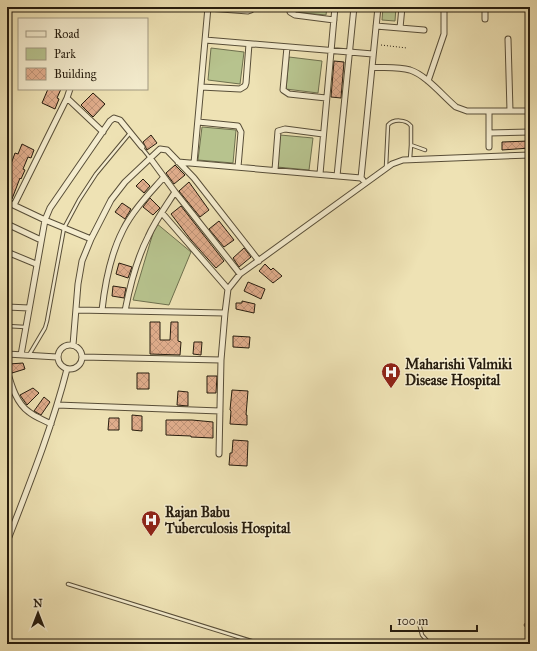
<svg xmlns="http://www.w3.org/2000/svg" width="537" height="651" viewBox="0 0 537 651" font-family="'IM FELL Great Primer',serif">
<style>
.green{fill:#b7c38e;stroke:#6e704e}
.building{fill:url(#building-cross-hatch);stroke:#261c0e}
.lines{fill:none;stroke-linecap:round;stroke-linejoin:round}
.lane-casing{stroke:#584e38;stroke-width:4.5}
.street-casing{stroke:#584e38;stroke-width:7}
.path{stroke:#261c0e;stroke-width:1;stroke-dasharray:1 2;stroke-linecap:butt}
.lane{stroke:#f4ecce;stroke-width:2.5}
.street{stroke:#f4ecce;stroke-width:5}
.labels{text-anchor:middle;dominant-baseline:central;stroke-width:3;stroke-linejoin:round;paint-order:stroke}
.poi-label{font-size:14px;font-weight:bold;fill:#261c0e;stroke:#f4ecce;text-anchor:start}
</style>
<defs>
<pattern id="building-cross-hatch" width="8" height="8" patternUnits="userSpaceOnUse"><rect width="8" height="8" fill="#e0ad8c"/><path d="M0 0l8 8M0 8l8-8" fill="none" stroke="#c09478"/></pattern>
</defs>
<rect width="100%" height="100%" fill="#eee2b4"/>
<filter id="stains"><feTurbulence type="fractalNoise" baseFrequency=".005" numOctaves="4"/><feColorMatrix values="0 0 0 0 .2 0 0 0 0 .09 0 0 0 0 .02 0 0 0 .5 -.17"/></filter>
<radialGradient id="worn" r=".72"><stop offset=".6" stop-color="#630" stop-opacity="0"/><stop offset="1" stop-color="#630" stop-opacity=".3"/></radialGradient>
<path class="green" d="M 294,7 L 327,7 L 326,15 L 293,12 Z
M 383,7 L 396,7 L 395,21 L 382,20 Z
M 211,48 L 244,52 L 240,84 L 208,80 Z
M 289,57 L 322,61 L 318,93 L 286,89 Z
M 202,127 L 236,130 L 233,163 L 198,160 Z
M 280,135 L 313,138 L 309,170 L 277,167 Z
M 156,223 L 191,252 L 169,305 L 133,300 Z"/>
<path class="building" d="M 334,61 L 344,62 L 341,98 L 331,97 Z
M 48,89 L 61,89 L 57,98 L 59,99 L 55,109 L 42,103 Z
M 93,93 L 105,104 L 93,117 L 81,105 Z
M 151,135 L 157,143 L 147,150 L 143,142 Z
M 529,141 L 530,148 L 502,150 L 502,142 Z
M 22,144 L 34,150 L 31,158 L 28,157 L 23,169 L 25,170 L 21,179 L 20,178 L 12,199 L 7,197 L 7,175 L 15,153 L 18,154 Z
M 175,165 L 185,175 L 174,184 L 166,173 Z
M 143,179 L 150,186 L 144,193 L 136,186 Z
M 189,182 L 209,210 L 200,217 L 179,191 Z
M 150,198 L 160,208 L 153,215 L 143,207 Z
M 122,203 L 131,209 L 125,219 L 115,212 Z
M 181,206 L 224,261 L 216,268 L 191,240 L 171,214 Z
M 219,221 L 234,240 L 224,247 L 209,229 Z
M 244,248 L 251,257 L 239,267 L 233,258 Z
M 119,263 L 132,267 L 128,278 L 116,274 Z
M 265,264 L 271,270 L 273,268 L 282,276 L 273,283 L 259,271 Z
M 248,282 L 265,289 L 261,299 L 244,291 Z
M 113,286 L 126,288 L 124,298 L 112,296 Z
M 242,301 L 255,304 L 254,313 L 236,309 L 236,303 L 242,303 Z
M 150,322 L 160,322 L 160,340 L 170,340 L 171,322 L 178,322 L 178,341 L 181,342 L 180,355 L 150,354 Z
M 233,336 L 250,337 L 249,348 L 233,347 Z
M 194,342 L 202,342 L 201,355 L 193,354 Z
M 23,363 L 25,369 L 12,373 L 9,364 Z
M 137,373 L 149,373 L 149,389 L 137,389 Z
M 207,376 L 217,376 L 216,393 L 207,393 Z
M 33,388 L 39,393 L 27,405 L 20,395 Z
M 232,390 L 248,391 L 246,415 L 247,415 L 247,425 L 230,424 L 231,411 L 230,410 Z
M 178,391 L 188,392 L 188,406 L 177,405 Z
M 44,397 L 50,402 L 41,415 L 34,411 Z
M 132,415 L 142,416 L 142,431 L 132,430 Z
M 109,418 L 119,418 L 119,430 L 108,430 Z
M 166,420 L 192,420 L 213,422 L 213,438 L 191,437 L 191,436 L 166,435 Z
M 233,440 L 248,441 L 247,466 L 229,465 L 230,453 L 232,453 Z"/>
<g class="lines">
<g class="lane-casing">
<path id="lane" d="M 142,148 L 150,158
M 410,159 L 411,145 L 425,150
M 386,167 L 388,125 C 393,119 406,119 411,126 L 411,147
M 7,326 L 25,327
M 29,355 L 45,328 L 47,321 L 64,228 L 79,200 L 96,174 L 130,133
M 68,584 L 261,644
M 419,623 L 422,635 L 430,644
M 526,625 L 530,629"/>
</g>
<g class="street-casing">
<path id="street" d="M 290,7 L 290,12 L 295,15 L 334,20
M 485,7 L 485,19
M 208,8 L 248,11 L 251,10 L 253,7
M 376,26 L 424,30
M 400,28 L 402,7
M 508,39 L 510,111
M 205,40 L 373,54
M 287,47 L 283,90 L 289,94 L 326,98
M 372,67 C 384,68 398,67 410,70 C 426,75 443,96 456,107 L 467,111 L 530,111
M 428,81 L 444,34 L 444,8
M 201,87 L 240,89 L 245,86 L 246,83 L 249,44
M 67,98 L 70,89
M 489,111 L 489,147
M 198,122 L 238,126 L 241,132 L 238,167
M 489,133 L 530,132
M 150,158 L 175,192
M 178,162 L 361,178
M 194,163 L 208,7
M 275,170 L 278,131 L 285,129 L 323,134
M 320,174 L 335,7
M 337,176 L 354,7
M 363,180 L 361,178 L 378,7
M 7,202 L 45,220 L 91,239
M 14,205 L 67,98 L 103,132
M 162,213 L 228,289
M 7,224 L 41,240
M 7,252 L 36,264
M 7,307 L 29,308
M 77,310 L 225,313
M 102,310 C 105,283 110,255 123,230 C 133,210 149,194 164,177
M 125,311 C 130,285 136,260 148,237 C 155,221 166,206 175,192 L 240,274
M 73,345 L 78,284 L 82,261 L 91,239 L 111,200 L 125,182 L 160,149 L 167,150 L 194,178 L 259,261
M58 357a12 12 0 1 1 24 0a12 12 0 1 1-24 0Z
M 7,354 L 57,357
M 21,355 L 45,220 L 50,208 L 110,121 L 114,118 L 120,120 L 142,147
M 82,357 L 221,360
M 7,370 C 11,384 16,403 29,412 C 35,417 44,420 51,424
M 57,405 L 220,411
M 219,454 L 221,360 L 225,313 L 228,289 L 240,274 L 392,164 L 403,160 L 530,155
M 7,542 C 29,485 52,428 67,369"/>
</g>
<path class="path" d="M 381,45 L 407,48"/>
<use href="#lane" class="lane"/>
<use href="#street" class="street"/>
</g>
<defs>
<g id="hospital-pin" transform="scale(1)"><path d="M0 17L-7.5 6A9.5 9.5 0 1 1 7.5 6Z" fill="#8f2418" stroke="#f4ecce"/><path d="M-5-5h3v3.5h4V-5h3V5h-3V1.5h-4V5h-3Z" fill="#fff"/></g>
</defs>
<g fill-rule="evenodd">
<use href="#hospital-pin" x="391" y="372"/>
<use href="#hospital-pin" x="151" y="520"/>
</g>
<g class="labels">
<g class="poi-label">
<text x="405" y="364">Maharishi Valmiki<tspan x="405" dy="16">Disease Hospital</tspan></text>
<text x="165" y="512">Rajan Babu<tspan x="165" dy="16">Tuberculosis Hospital</tspan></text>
</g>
</g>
<rect width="537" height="651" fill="none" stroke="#eee2b4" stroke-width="24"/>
<rect x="8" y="8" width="521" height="635" fill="none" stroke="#261c0e" stroke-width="2"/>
<rect x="12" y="12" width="513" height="627" fill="none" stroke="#261c0e"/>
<rect x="18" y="18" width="130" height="72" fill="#f4ecce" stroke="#a29981"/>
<rect x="26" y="31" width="20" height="6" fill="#f4ecce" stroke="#a29981"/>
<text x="54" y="38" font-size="12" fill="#261c0e">Road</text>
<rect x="26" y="48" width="20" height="12" fill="#b7c38e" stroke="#a29981"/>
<text x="54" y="58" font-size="12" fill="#261c0e">Park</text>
<rect x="26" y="68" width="20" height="12" fill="url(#building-cross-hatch)" stroke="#a29981"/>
<text x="54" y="78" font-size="12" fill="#261c0e">Building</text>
<g transform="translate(38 613)" stroke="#f4ecce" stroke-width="3" paint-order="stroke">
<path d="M0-3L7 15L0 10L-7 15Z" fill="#261c0e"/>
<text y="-6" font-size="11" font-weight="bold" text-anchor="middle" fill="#261c0e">N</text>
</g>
<path d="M391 625v6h86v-6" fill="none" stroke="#261c0e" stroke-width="2"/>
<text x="397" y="625" font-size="12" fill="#261c0e" stroke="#f4ecce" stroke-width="3" paint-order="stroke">100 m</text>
<rect width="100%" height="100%" filter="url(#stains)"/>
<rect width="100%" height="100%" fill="url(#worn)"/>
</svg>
